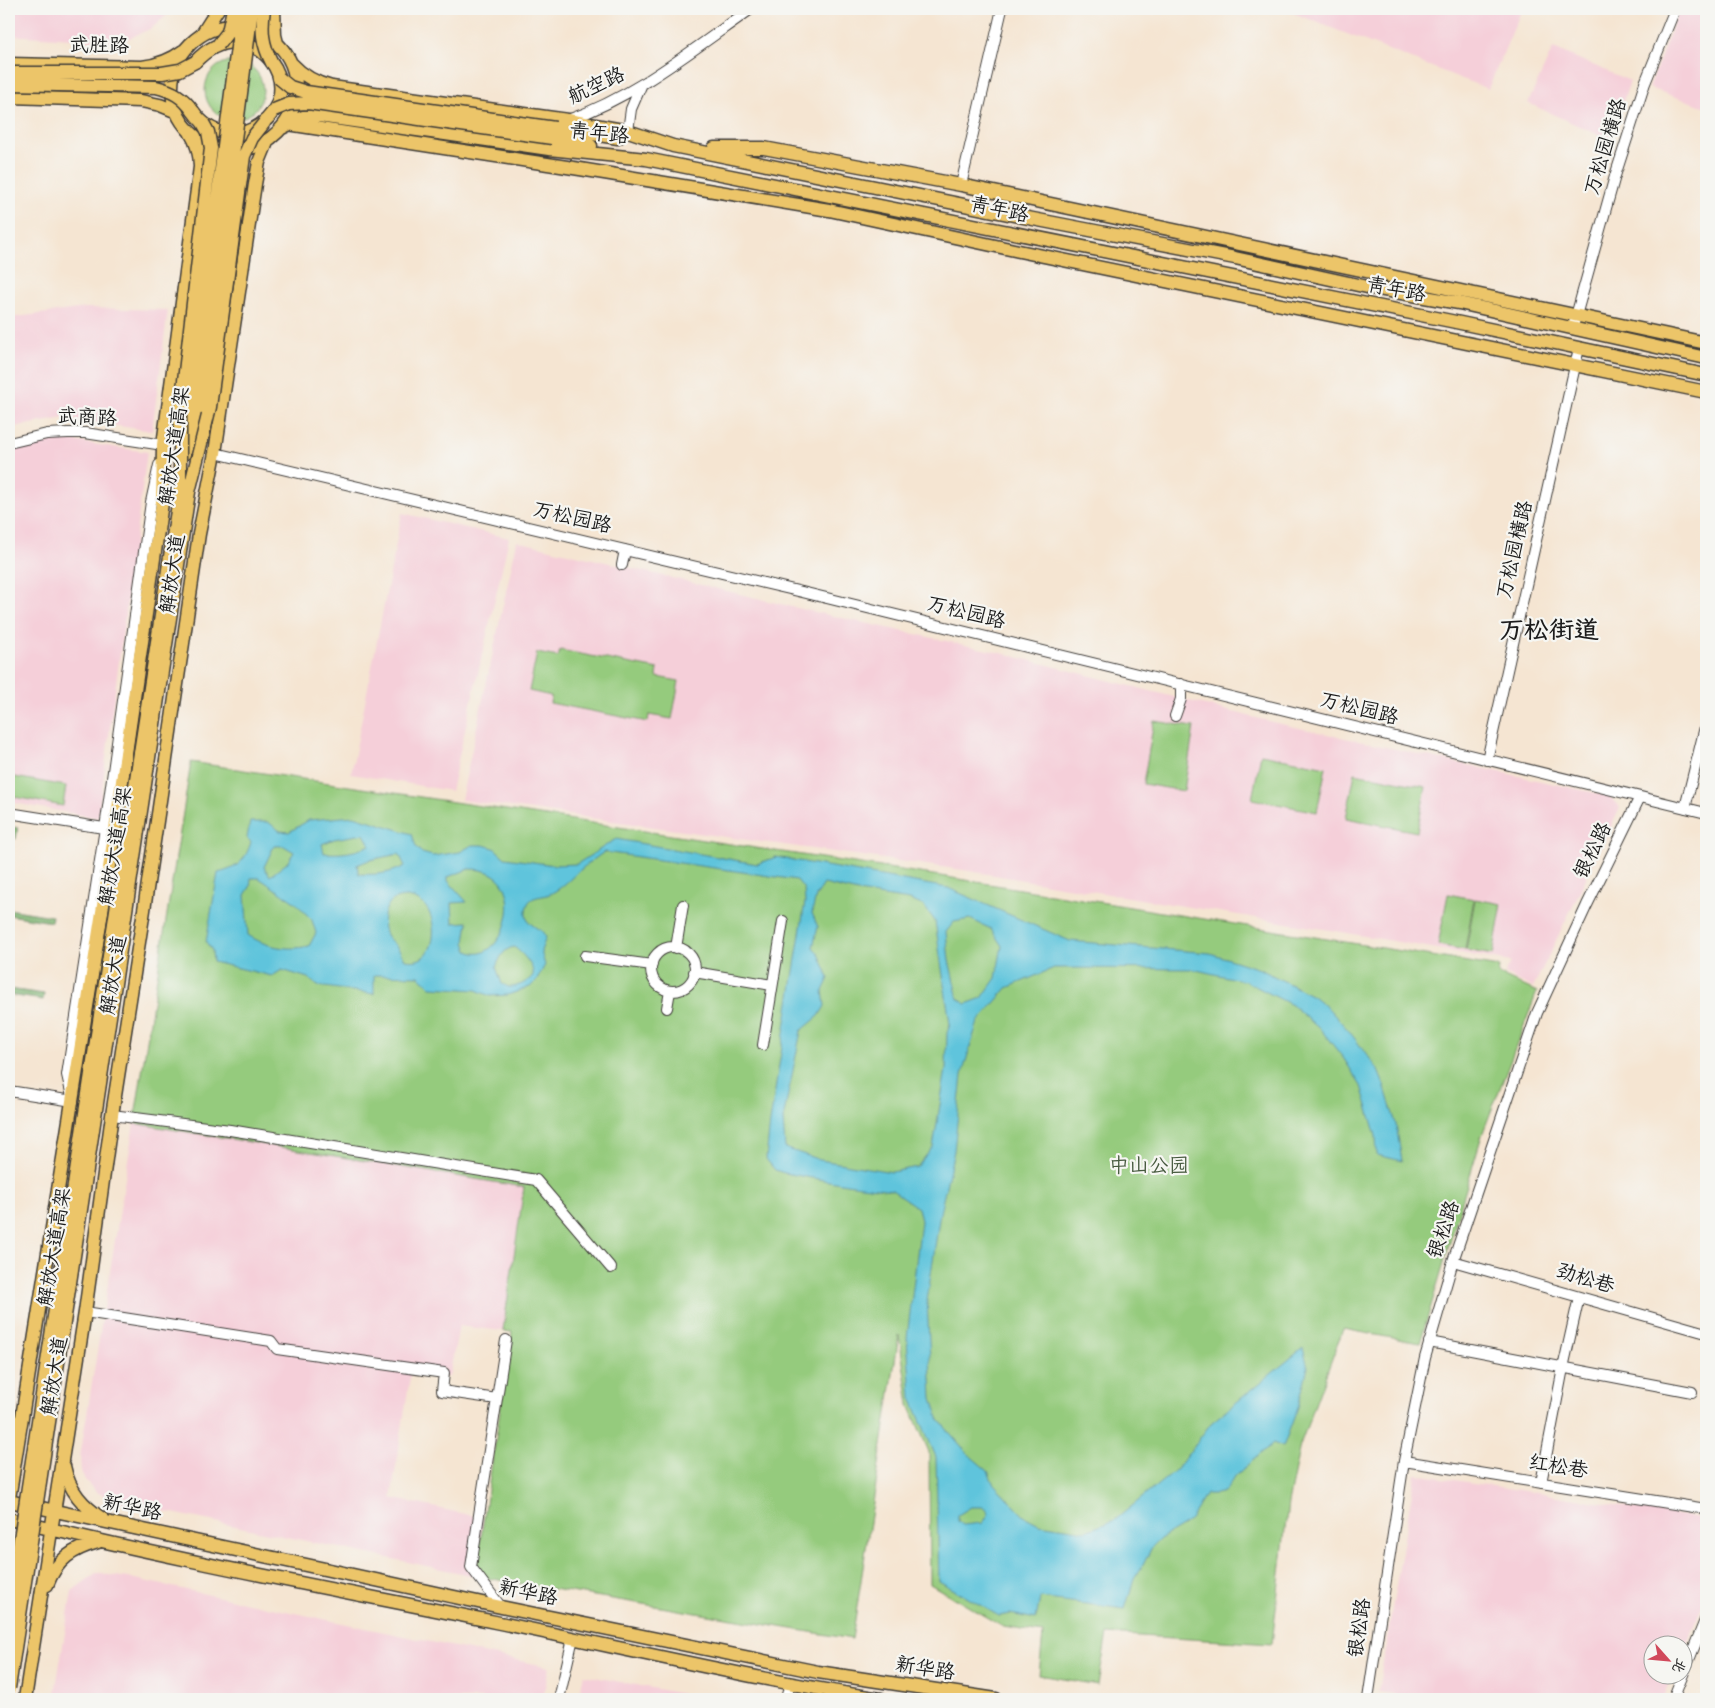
<svg xmlns="http://www.w3.org/2000/svg" width="1715" height="1708" viewBox="0 0 1715 1708" font-family="'Indie Flower','LXGW WenKai TC',sans-serif">
<style>
.built{fill:#f5cfd9}
.green{fill:#95cb7d;stroke:#58744c}
.forest{fill:#78af6c;stroke:#4a6644}
.water{fill:#5fc4dc;stroke:#3e707c;fill-rule:evenodd}
.lines{fill:none;stroke-linecap:round;stroke-linejoin:round}
.minor-casing{stroke:#3d3a37;stroke-width:12}
.major-casing{stroke:#3d3a37;stroke-width:15}
.minor{stroke:#fff;stroke-width:10}
.major{stroke:#ecc569;stroke-width:12}
.major-bridge-casing{stroke:#3d3a37;stroke-width:15;stroke-linecap:butt}
.major-bridge{stroke:#ecc569;stroke-width:12}
.labels{text-anchor:middle;dominant-baseline:central;stroke-width:4.5;stroke-linejoin:round;paint-order:stroke}
.street-label{font-size:20px;fill:#1c1c1c;stroke:#f6f6f2}
.park-label{font-size:20px;fill:#46593e;stroke:#f6f6f2}
.district-label{font-size:25px;font-weight:bold;fill:#1c1c1c;stroke:#f6f6f2}
</style>
<rect width="100%" height="100%" fill="#f6f6f2"/>
<filter id="ink" filterUnits="userSpaceOnUse"><feTurbulence type="fractalNoise" baseFrequency=".02" numOctaves="2"/><feDisplacementMap in="SourceGraphic" scale="10" xChannelSelector="R" yChannelSelector="G"/><feConvolveMatrix kernelMatrix="1 2 1 2 8 2 1 2 1" color-interpolation-filters="sRGB"/></filter>
<filter id="wash" filterUnits="userSpaceOnUse"><feTurbulence type="fractalNoise" baseFrequency=".0096" numOctaves="4" result="noise"/><feDisplacementMap in="SourceGraphic" scale="20" xChannelSelector="R" yChannelSelector="G"/><feGaussianBlur stdDeviation="1.12" result="paint"/><feColorMatrix in="noise" values="0 0 0 0 0 0 0 0 0 0 0 0 0 0 0 0 0 1.4 0 .05"/><feComposite in="paint" operator="in"/></filter>
<g filter="url(#wash)">
<rect width="100%" height="100%" fill="#f5e5d2"/>
<path class="built" d="M 9,9 L 174,9 L 152,28 L 120,42 L 9,35 Z
M 1283,9 L 1522,9 L 1488,89 Z
M 1679,9 L 1706,9 L 1706,107 L 1649,88 Z
M 1553,48 L 1630,81 L 1610,140 L 1528,103 Z
M 86,308 L 168,310 L 152,431 L 64,418 L 9,428 L 9,318 Z
M 59,439 L 147,452 L 98,818 L 9,802 L 9,446 L 24,442 Z
M 402,513 L 509,538 L 451,791 L 351,774 Z
M 517,541 L 806,610 L 1001,653 L 1272,722 L 1609,796 L 1620,808 L 1533,988 L 1505,974 L 1511,962 L 1336,931 L 963,870 L 461,800 Z
M 134,1123 L 525,1187 L 503,1330 L 512,1332 L 459,1326 L 449,1377 L 411,1371 L 391,1498 L 483,1518 L 475,1576 L 124,1503 L 96,1492 L 85,1480 L 81,1471 L 80,1457 Z
M 1415,1474 L 1706,1519 L 1706,1596 L 1683,1652 L 1682,1646 L 1652,1646 L 1652,1676 L 1673,1676 L 1663,1699 L 1431,1699 L 1378,1692 Z
M 96,1573 L 135,1579 L 549,1667 L 543,1699 L 54,1699 L 72,1591 Z
M 584,1675 L 709,1699 L 578,1699 Z"/>
<path class="green" d="M205 90a29 29 0 1 1 58 0a29 29 0 1 1-58 0Z
M 560,650 L 658,669 L 657,677 L 679,681 L 672,719 L 649,715 L 648,722 L 550,703 L 551,696 L 529,691 L 537,653 L 558,657 Z
M 1154,721 L 1194,727 L 1184,791 L 1143,784 Z
M 1261,754 L 1326,767 L 1317,812 L 1252,799 Z
M 191,762 L 940,876 L 1499,967 L 1498,974 L 1537,992 L 1482,1135 L 1420,1343 L 1343,1329 L 1300,1445 L 1288,1503 L 1272,1644 L 1107,1634 L 1098,1685 L 1039,1675 L 1043,1633 L 1003,1627 L 930,1584 L 929,1452 L 909,1405 L 899,1335 L 852,1639 L 475,1576 L 512,1332 L 503,1331 L 524,1187 L 134,1123 Z
M 1355,773 L 1426,787 L 1417,832 L 1346,818 Z
M 9,776 L 66,786 L 63,806 L 9,796 Z
M 1448,894 L 1474,899 L 1465,950 L 1438,945 Z
M 1475,899 L 1502,904 L 1493,955 L 1466,950 Z"/>
<path class="forest" d="M 9,826 L 18,828 L 16,839 L 9,838 Z
M 9,909 L 52,916 L 51,922 L 9,915 Z
M 9,989 L 44,994 L 43,1000 L 9,995 Z"/>
<path class="water" d="M 354,816 L 412,834 L 416,847 L 422,853 L 433,856 L 460,852 L 472,845 L 483,845 L 494,848 L 505,858 L 554,865 L 577,864 L 616,839 L 757,864 L 776,857 L 948,888 L 1070,941 L 1210,953 L 1260,969 L 1313,996 L 1328,1008 L 1349,1031 L 1377,1068 L 1384,1085 L 1396,1124 L 1402,1161 L 1377,1155 L 1376,1136 L 1361,1086 L 1344,1059 L 1322,1031 L 1292,1005 L 1245,981 L 1192,969 L 1066,968 L 1054,968 L 1007,988 L 978,1022 L 973,1037 L 962,1075 L 954,1151 L 940,1213 L 927,1301 L 932,1398 L 939,1420 L 968,1454 L 988,1471 L 993,1483 L 1024,1516 L 1039,1524 L 1086,1531 L 1115,1520 L 1177,1469 L 1211,1423 L 1303,1348 L 1308,1367 L 1298,1407 L 1283,1447 L 1273,1443 L 1236,1475 L 1224,1492 L 1216,1494 L 1206,1494 L 1190,1521 L 1160,1539 L 1152,1547 L 1143,1565 L 1134,1579 L 1125,1609 L 1040,1598 L 1036,1619 L 1010,1614 L 999,1616 L 939,1581 L 936,1457 L 911,1398 L 907,1338 L 921,1221 L 918,1208 L 892,1190 L 846,1184 L 784,1173 L 775,1170 L 766,1159 L 770,1122 L 805,902 L 804,889 L 797,880 L 604,852 C 596,858 587,864 579,871 C 570,879 563,887 552,893 C 541,899 528,893 526,911 C 525,921 531,924 538,929 C 542,930 544,934 546,937 L 541,951 L 545,965 L 537,980 L 530,987 L 508,995 L 490,996 L 476,990 L 431,987 L 419,976 L 374,975 L 374,994 L 318,986 L 308,978 L 282,970 L 272,976 L 213,962 L 212,950 L 206,942 L 218,873 C 238,868 245,861 251,842 L 247,838 L 250,822 L 268,822 L 280,831 L 289,832 L 309,820 ZM 364,834 L 370,845 C 355,853 340,854 324,853 L 322,844 L 334,839 ZM 274,846 L 284,846 L 294,852 L 287,863 L 270,876 L 264,867 ZM 399,854 L 405,866 C 390,874 375,875 359,874 L 357,865 L 369,860 ZM 469,869 C 538,868 503,970 468,951 L 465,942 L 468,922 L 453,923 L 452,903 L 467,902 L 448,881 L 448,877 ZM 251,878 L 259,878 L 296,903 L 312,920 L 316,933 L 309,946 C 288,951 266,947 248,935 L 245,895 L 250,887 ZM 824,884 L 858,892 L 910,900 L 924,906 L 935,921 L 950,1024 L 947,1033 L 946,1069 L 933,1147 L 917,1167 L 892,1172 L 820,1160 L 785,1148 L 783,1119 L 801,1031 L 819,1016 L 825,1006 L 823,991 L 829,978 L 820,956 L 813,947 L 818,927 L 812,913 L 816,896 ZM 407,897 C 412,898 417,899 422,903 C 440,917 438,967 406,960 C 402,956 400,951 397,947 C 393,942 389,940 386,935 C 381,924 383,905 395,899 C 398,898 403,897 407,897 ZM 970,919 L 991,929 L 1002,946 L 996,978 L 982,998 L 966,1004 L 958,999 L 949,960 L 946,932 L 954,922 ZM 514,947 C 520,951 535,966 533,975 C 530,981 516,988 509,987 C 508,987 503,984 502,984 L 496,967 C 500,958 503,949 514,947 ZM 971,1507 L 982,1507 L 987,1510 L 988,1515 L 983,1523 L 963,1525 L 958,1521 L 958,1515 Z"/>
</g>
<g filter="url(#ink)">
<g class="lines">
<g class="minor-casing">
<path id="minor" d="M 568,120 C 636,96 692,50 751,9
M 628,131 L 631,109 L 641,86
M 961,185 L 1002,9
M 1574,323 L 1615,176 L 1645,83 L 1675,9
M 9,443 L 47,434 L 68,433 L 85,433 L 163,445 L 162,451
M 215,453 L 798,591 L 1706,813
M 622,565 L 625,550
M 1175,716 L 1181,699 L 1181,684
M 1487,760 L 1579,348
M 1685,808 L 1706,723
M 9,813 L 110,829
M651 969a22 22 0 1 1 44 0a22 22 0 1 1-44 0Z
M 676,948 L 683,905
M 585,956 L 652,965
M 694,972 L 772,985
M 667,1008 L 670,991
M 763,1045 L 783,921
M 9,1091 L 73,1101 L 67,1075 L 105,828 L 151,502 L 159,465
M 112,1115 L 230,1130 L 536,1180 L 611,1268
M 1453,1261 L 1706,1333
M 85,1312 L 271,1341 L 277,1349 L 444,1373 L 442,1391 L 497,1399
M 1429,1342 L 1692,1392
M 1404,1461 L 1706,1509
M 1541,1483 L 1563,1368 L 1579,1297
M 501,1607 L 471,1567 L 506,1340
M 559,1699 L 573,1638
M 786,1699 L 790,1683
M 1368,1699 L 1404,1461 L 1425,1358 L 1453,1261 L 1537,1013 L 1587,905 L 1640,797
M 1673,1699 L 1706,1618"/>
</g>
<g class="major-casing">
<path id="major" d="M 274,9 L 275,35 L 277,43
M172 88a62 62 0 1 1 124 0a62 62 0 1 1-124 0Z
M 202,34 L 218,9
M 291,63 C 303,76 315,83 332,87 L 568,120 L 628,131 L 673,146 L 1033,219 L 1235,258 L 1367,287 L 1459,303 L 1706,358
M 9,64 L 142,67 C 158,65 170,61 183,51
M 9,97 L 141,101 L 160,105 L 177,112
M 193,111 C 231,166 307,110 271,61 C 264,52 254,45 243,43 C 223,39 208,48 195,62
M 288,124 L 580,169 L 829,210 L 1019,251 L 1706,392
M 282,128 L 303,117 L 319,116 L 549,149 L 646,159 L 1451,321 L 1706,375
M 555,128 L 618,138
M 552,138 L 591,146
M 714,148 L 764,148 L 961,185 L 1706,343
M 195,450 L 200,408
M 184,454 L 190,407
M 64,1466 C 69,1491 83,1506 104,1520
M 9,1499 L 115,830 L 162,503 L 163,445 L 200,167 C 200,153 197,143 190,132
M 9,1501 L 501,1607 L 818,1672 L 996,1699
M 9,1519 C 169,1559 333,1589 495,1622 C 623,1648 751,1679 881,1699
M 47,1585 C 57,1559 73,1549 98,1542
M 25,1699 L 85,1312 L 112,1115 L 144,910 L 199,534 L 215,453 L 255,184 L 259,162 L 268,140"/>
</g>
<use href="#minor" class="minor"/>
<use href="#major" class="major"/>
<g class="major-bridge-casing">
<path id="major-bridge" d="M 264,9 C 261,30 262,44 272,63
M 218,45 L 228,32 L 233,9
M 9,73 L 162,73 L 180,70 L 195,62
M 279,78 L 290,87 L 306,92 L 555,128
M 9,84 L 156,87 C 173,91 183,97 193,111
M 274,110 L 289,104 L 308,103 L 552,138
M 190,407 L 242,9
M 200,408 L 252,9
M 9,1611 L 180,491 L 180,415 L 211,148 L 208,132 L 203,123
M 9,1688 L 189,492 L 210,407 L 244,156 L 252,138 L 264,123"/>
</g>
<use href="#major-bridge" class="major-bridge"/>
</g>
</g>
<g class="labels">
<g class="street-label">
<text transform="translate(99 47) rotate(1)">武胜路</text>
<text transform="translate(597 87) rotate(-25)">航空路</text>
<text transform="translate(599 135) rotate(6)">青年路</text>
<text transform="translate(1607 147) rotate(-73)">万松园横路</text>
<text transform="translate(999 211) rotate(12)">青年路</text>
<text transform="translate(1396 291) rotate(11)">青年路</text>
<text transform="translate(87 419) rotate(3)">武商路</text>
<text transform="translate(176 446) rotate(-82)">解放大道高架</text>
<text transform="translate(572 519) rotate(13)">万松园路</text>
<text transform="translate(1516 550) rotate(-77)">万松园横路</text>
<text transform="translate(174 574) rotate(-82)">解放大道</text>
<text transform="translate(966 614) rotate(14)">万松园路</text>
<text transform="translate(1359 710) rotate(14)">万松园路</text>
<text transform="translate(117 846) rotate(-81)">解放大道高架</text>
<text transform="translate(1594 851) rotate(-64)">银松路</text>
<text transform="translate(115 975) rotate(-81)">解放大道</text>
<text transform="translate(1445 1230) rotate(-71)">银松路</text>
<text transform="translate(56 1247) rotate(-81)">解放大道高架</text>
<text transform="translate(1585 1280) rotate(16)">劲松巷</text>
<text transform="translate(56 1376) rotate(-81)">解放大道</text>
<text transform="translate(1558 1468) rotate(9)">红松巷</text>
<text transform="translate(132 1509) rotate(12)">新华路</text>
<text transform="translate(528 1594) rotate(12)">新华路</text>
<text transform="translate(1361 1628) rotate(-82)">银松路</text>
<text transform="translate(925 1670) rotate(9)">新华路</text>
</g>
<g class="park-label">
<text x="1149" y="1167">中山公园</text>
</g>
<g class="district-label">
<text x="1549" y="632">万松街道</text>
</g>
</g>
<rect width="1715" height="1708" fill="none" stroke="#f6f6f2" stroke-width="30"/>
<g transform="translate(1668 1660) rotate(117)"><circle r="24" fill="#f6f6f2" stroke="#9f9f9c"/>
<path d="M0-4L9 19L0 12L-9 19Z" fill="#d1495b"/>
<text y="-8" font-size="14" font-weight="bold" text-anchor="middle" fill="#1c1c1c">北</text>
</g>
</svg>
